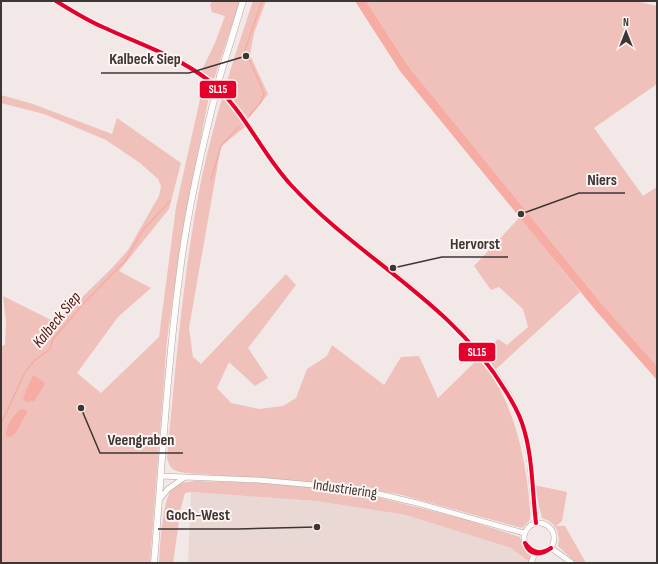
<svg xmlns="http://www.w3.org/2000/svg" width="658" height="564" viewBox="0 0 658 564" font-family="'Sofia Sans Condensed',sans-serif">
<style>
.built{fill:#ead8d5}
.green{fill:#efc1ba}
.water{fill:#f6aca2}
.lines{fill:none;stroke-linecap:round;stroke-linejoin:round}
.stream{stroke:#f6aca2;stroke-width:1.5}
.minor-casing{stroke:#aea7a6;stroke-width:6}
.major-casing{stroke:#aea7a6;stroke-width:7}
.minor{stroke:#fdfcfb;stroke-width:5}
.major{stroke:#fdfcfb;stroke-width:6}
.major-bridge-casing{stroke:#aea7a6;stroke-width:7;stroke-linecap:butt}
.major-bridge{stroke:#fdfcfb;stroke-width:6}
.bus-1-casing{stroke:#fef4f2;stroke-width:7}
.bus-1{stroke:#e4002b;stroke-width:4}
.labels{text-anchor:middle;dominant-baseline:central;stroke-width:4;stroke-linejoin:round;paint-order:stroke}
.street-label{font-size:15px;fill:#3c3634;stroke:#fef4f2}
.water-label{font-size:16px;font-style:italic;fill:#4f110c;stroke:#fef4f2}
.leader{fill:none;stroke:#3c3634;stroke-width:1.5}
.callout-dot{fill:#3c3634;stroke:#fef4f2;stroke-width:1.5}
.callout-label{font-size:16px;text-anchor:middle;font-weight:bold;fill:#3c3634;stroke:#fef4f2;stroke-width:4;stroke-linejoin:round;paint-order:stroke}
.line-badge{stroke:#fef4f2;stroke-width:1.5}
.badge-label{font-size:11px;text-anchor:middle;font-weight:bold;fill:#fff}
</style>
<rect width="100%" height="100%" fill="#f2e8e7"/>
<path class="built" d="M 191,492 L 316,501 L 406,515 L 511,548 L 532,563 L 188,563 Z"/>
<path class="green" d="M 212,1 L 240,1 L 214,79 L 201,72 L 215,43 L 225,16 L 212,12 L 210,5 Z
M 253,1 L 266,1 L 254,33 L 250,55 L 268,94 L 248,119 L 245,127 L 221,146 L 189,328 L 193,357 L 201,364 L 286,274 L 296,285 L 248,348 L 268,378 L 255,386 L 229,362 L 217,388 L 231,403 L 259,409 L 283,406 L 296,398 L 307,369 L 327,356 L 332,345 L 384,385 L 401,357 L 419,356 L 438,398 L 479,358 C 511,395 525,452 529,499 C 529,505 532,516 529,521 C 528,523 524,526 522,528 L 398,494 L 328,483 L 185,473 C 173,471 170,469 167,458 C 176,365 183,273 201,181 C 214,120 233,60 253,1 Z
M 366,1 L 636,1 L 657,6 L 657,84 L 594,128 L 643,196 L 657,187 L 657,366 L 601,303 L 408,66 Z
M 203,86 L 210,91 L 181,240 L 167,340 L 150,563 L 1,563 L 1,346 L 5,345 L 6,321 L 3,296 L 51,320 L 66,313 L 112,268 L 128,250 L 159,196 L 161,186 L 158,179 L 140,163 L 106,140 L 44,114 L 1,103 L 1,95 L 33,104 L 112,134 L 117,118 L 181,163 L 169,209 L 119,271 L 151,288 L 118,317 L 77,373 L 101,393 L 159,337 L 176,207 Z
M 520,217 L 580,292 L 495,370 L 484,352 L 498,339 L 507,345 L 528,327 L 523,309 L 499,287 L 491,290 L 474,266 Z
M 195,481 L 269,483 L 357,492 L 464,519 L 520,537 L 524,550 L 534,557 L 531,563 L 511,548 L 406,515 L 316,501 L 191,492 L 185,493 L 181,507 L 173,563 L 159,563 C 160,547 162,497 174,486 C 179,482 188,482 195,481 Z
M 534,485 L 567,492 L 562,521 L 556,526 L 565,526 L 586,563 L 576,563 L 558,546 C 561,532 555,522 542,518 Z"/>
<path class="water" d="M 355,1 L 366,1 L 408,66 L 601,303 L 657,366 L 657,380 L 597,312 L 400,71 Z
M 33,375 L 44,382 L 44,386 L 34,401 L 26,402 L 23,398 Z
M 22,409 L 27,410 L 27,413 C 21,420 19,432 11,437 L 6,436 C 5,428 15,411 22,409 Z"/>
<g class="lines">
<path class="stream" d="M 249,116 L 261,102 L 264,93 L 245,50 L 262,1
M 211,180 L 221,146 L 239,127
M 1,424 L 25,372 L 34,361 L 50,349 L 53,339 L 85,302 L 125,261 L 143,230 L 170,201"/>
<g class="minor-casing">
<path id="minor" d="M 56,1 C 68,8 79,16 91,22 C 130,41 174,54 208,80 C 244,108 261,152 291,185 C 364,262 468,311 517,410 C 533,443 530,487 536,523
M 161,476 L 258,480 L 358,489 L 417,503 L 524,533
M 159,500 L 168,489 L 185,477
M524 538a15 15 0 1 1 30 0a15 15 0 1 1-30 0Z
M 551,548 L 572,563
M 531,563 L 535,553"/>
</g>
<g class="major-casing">
<path id="major" d="M 220,76 L 243,1
M 154,563 C 162,466 167,368 180,271 C 187,214 200,156 214,100"/>
</g>
<use href="#minor" class="minor"/>
<use href="#major" class="major"/>
<g class="major-bridge-casing">
<path id="major-bridge" d="M 214,100 L 220,76"/>
</g>
<use href="#major-bridge" class="major-bridge"/>
<g class="bus-1-casing">
<path id="bus-1" d="M 56,1 C 72,11 88,21 105,28 C 139,44 177,56 208,80 C 244,108 260,152 291,185 C 358,258 453,303 505,390 C 512,401 518,411 522,423 C 533,455 532,490 536,523
M 525,543 C 532,553 541,555 551,548
M 525,543 C 529,556 541,556 551,548"/>
</g>
<use href="#bus-1" class="bus-1"/>
</g>
<g class="labels">
<g class="street-label">
<text transform="translate(345 489) rotate(8)">Industriering</text>
</g>
<g class="water-label">
<text transform="translate(57 320) rotate(-51)">Kalbeck Siep</text>
</g>
</g>
<path class="leader" d="M246 56L189 73H101M521 214L579 193H625M393 268L442 257H508M81 408L100 453H183M317 527L238 529H158"/>
<g class="callout-dot">
<circle cx="246" cy="56" r="4"/>
<circle cx="521" cy="214" r="4"/>
<circle cx="393" cy="268" r="4"/>
<circle cx="81" cy="408" r="4"/>
<circle cx="317" cy="527" r="4"/>
</g>
<g class="callout-label">
<text x="145" y="64">Kalbeck Siep</text>
<text x="602" y="185">Niers</text>
<text x="475" y="249">Hervorst</text>
<text x="141" y="445">Veengraben</text>
<text x="198" y="520">Goch-West</text>
</g>
<g class="line-badge">
<rect x="199" y="80" width="38" height="19" rx="4" fill="#e4002b"/>
<rect x="458" y="342" width="38" height="20" rx="4" fill="#e4002b"/>
</g>
<g class="badge-label">
<text x="218" y="93">SL15</text>
<text x="477" y="356">SL15</text>
</g>
<rect width="658" height="564" fill="none" stroke="#3c3634" stroke-width="4"/>
<g transform="translate(626 32)" stroke="#fef4f2" stroke-width="3" paint-order="stroke">
<path d="M0-3L7 15L0 10L-7 15Z" fill="#3c3634"/>
<text y="-6" font-size="11" font-weight="bold" text-anchor="middle" fill="#3c3634">N</text>
</g>
</svg>
